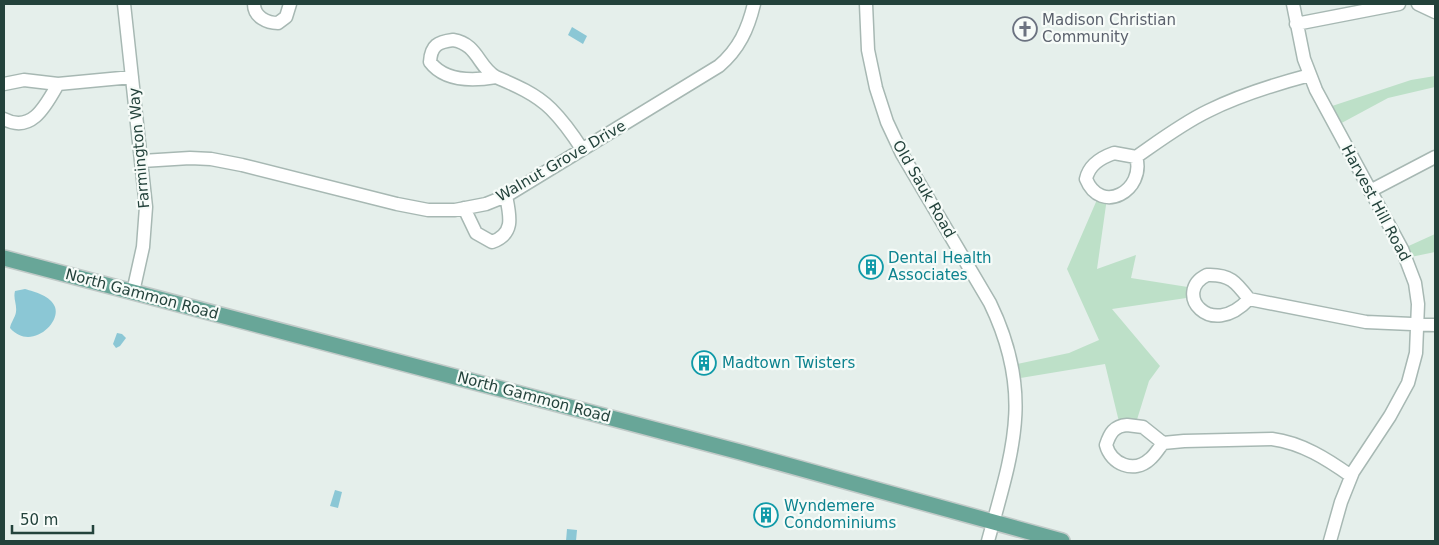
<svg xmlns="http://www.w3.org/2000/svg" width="1439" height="545" viewBox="0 0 1439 545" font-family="'DejaVu Sans',sans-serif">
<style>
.green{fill:#bde0c8}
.water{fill:#8bc7d5}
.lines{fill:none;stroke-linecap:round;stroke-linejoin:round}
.minor-casing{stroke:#a7b8b3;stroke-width:15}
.major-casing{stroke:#c1cac8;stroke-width:18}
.minor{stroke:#fff;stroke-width:12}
.major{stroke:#68a698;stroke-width:15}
.labels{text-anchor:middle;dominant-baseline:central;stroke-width:4.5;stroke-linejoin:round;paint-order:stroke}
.worship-label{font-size:15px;fill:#5b616d;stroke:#f6fbf8;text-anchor:start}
.street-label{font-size:15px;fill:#23423b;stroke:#f6fbf8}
.culture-label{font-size:15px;fill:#0d838f;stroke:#f6fbf8;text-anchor:start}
</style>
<rect width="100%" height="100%" fill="#e5efeb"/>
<path class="green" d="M 1435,76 L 1435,87 L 1388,98 L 1336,126 L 1326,108 L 1411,80 Z
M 1099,195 L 1107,198 L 1097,269 L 1136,255 L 1131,278 L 1194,288 L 1193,297 L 1112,309 L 1160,366 L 1149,381 L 1135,426 L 1120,426 L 1105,364 L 1014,379 L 1012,365 L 1069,353 L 1099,340 L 1067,269 Z
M 1435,234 L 1435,252 L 1406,258 L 1402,249 Z"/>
<path class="water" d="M 572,27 L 587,36 L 583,44 L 568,35 Z
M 25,289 C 35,292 51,296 55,307 C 61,324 30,351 10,328 C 11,322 15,318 16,312 C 17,304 13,299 15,291 Z
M 117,333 L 122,334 L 126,338 L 120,346 L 116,348 L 113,344 Z
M 335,490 L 342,492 L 338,508 L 330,506 Z
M 567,529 L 577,530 L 576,541 L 566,541 Z"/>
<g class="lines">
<g class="minor-casing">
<path id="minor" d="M 124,4 L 146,207 L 143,247 L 133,292
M 254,4 C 254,17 267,23 278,23 L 286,17 L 290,4
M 866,4 L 868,50 L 876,88 L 887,122 L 902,154 L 990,303 C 1034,394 1013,450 988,541
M 1293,4 L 1304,59 L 1316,90 L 1402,249 L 1415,283 L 1418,304 L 1416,353 L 1408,383 L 1390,416 L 1353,472 L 1341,502 L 1330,541
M 1418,4 L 1435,12
M 1296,24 L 1399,4
M 453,40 C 478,44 478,67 496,77 C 473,81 445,82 430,62 C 431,45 438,42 453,40 Z
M 496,77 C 515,85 536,94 551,109 C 563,121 573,135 582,149
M 4,84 L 24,80 L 58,84 C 46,105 32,134 4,119
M 58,84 L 132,77
M 1114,153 L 1136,157 C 1146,190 1101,216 1086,179 C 1089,165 1100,158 1114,153 Z
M 1136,157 C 1159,141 1183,123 1208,111 C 1240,95 1276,84 1310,75
M 142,161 L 190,158 L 211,159 L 242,165 L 397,204 L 428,210 L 455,210 L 486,204 L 506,196 L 719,66 C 739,49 748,29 754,4
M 1370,191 L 1435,157
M 464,208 L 476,233 L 492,242 C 515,234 510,216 506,196
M 1207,275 C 1230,274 1236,282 1249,299 C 1210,341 1172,292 1207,275 Z
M 1249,299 L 1366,322 L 1435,325
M 1127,425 L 1143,427 L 1163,443 C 1159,448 1155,455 1150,459 C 1134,474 1111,464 1106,445 C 1110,433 1114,426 1127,425 Z
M 1163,443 L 1184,441 L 1272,439 C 1302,443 1327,459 1351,476"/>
</g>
<g class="major-casing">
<path id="major" d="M 4,258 L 740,452 L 1062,541"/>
</g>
<use href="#minor" class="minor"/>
<use href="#major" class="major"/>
</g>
<defs>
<g id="church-ring" transform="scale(1.25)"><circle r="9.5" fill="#f6fbf8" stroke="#6b7280" stroke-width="1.5"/><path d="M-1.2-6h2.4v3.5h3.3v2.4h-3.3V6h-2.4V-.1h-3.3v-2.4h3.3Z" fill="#6b7280"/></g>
<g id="building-ring" transform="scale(1.25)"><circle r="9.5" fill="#f6fbf8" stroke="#0f9aa8" stroke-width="1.5"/><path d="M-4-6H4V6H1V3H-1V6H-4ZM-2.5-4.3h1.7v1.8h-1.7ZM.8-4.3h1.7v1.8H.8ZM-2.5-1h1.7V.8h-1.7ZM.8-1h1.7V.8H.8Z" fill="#0f9aa8"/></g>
</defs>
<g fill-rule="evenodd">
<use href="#church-ring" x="1025" y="29"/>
<use href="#building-ring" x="871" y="267"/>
<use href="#building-ring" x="704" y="363"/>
<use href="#building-ring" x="766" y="515"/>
</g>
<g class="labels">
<g class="worship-label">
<text x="1042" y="20">Madison Christian<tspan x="1042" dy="17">Community</tspan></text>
</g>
<g class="street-label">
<text transform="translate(139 148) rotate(-95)">Farmington Way</text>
<text transform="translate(561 161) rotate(-30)">Walnut Grove Drive</text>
<text transform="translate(924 189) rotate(60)">Old Sauk Road</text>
<text transform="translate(1376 203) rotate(62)">Harvest Hill Road</text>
<text transform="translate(142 294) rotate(15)">North Gammon Road</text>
<text transform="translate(534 397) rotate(15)">North Gammon Road</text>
</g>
<g class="culture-label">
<text x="888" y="258">Dental Health<tspan x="888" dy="17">Associates</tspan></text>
<text x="722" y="363">Madtown Twisters</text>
<text x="784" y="506">Wyndemere<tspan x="784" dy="17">Condominiums</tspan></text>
</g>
</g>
<rect width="1439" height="545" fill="none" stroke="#23423b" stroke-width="10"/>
<path d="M12 525v8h81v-8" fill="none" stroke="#23423b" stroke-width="2.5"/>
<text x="20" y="525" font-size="15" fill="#23423b" stroke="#f6fbf8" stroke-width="4" paint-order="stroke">50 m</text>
</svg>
